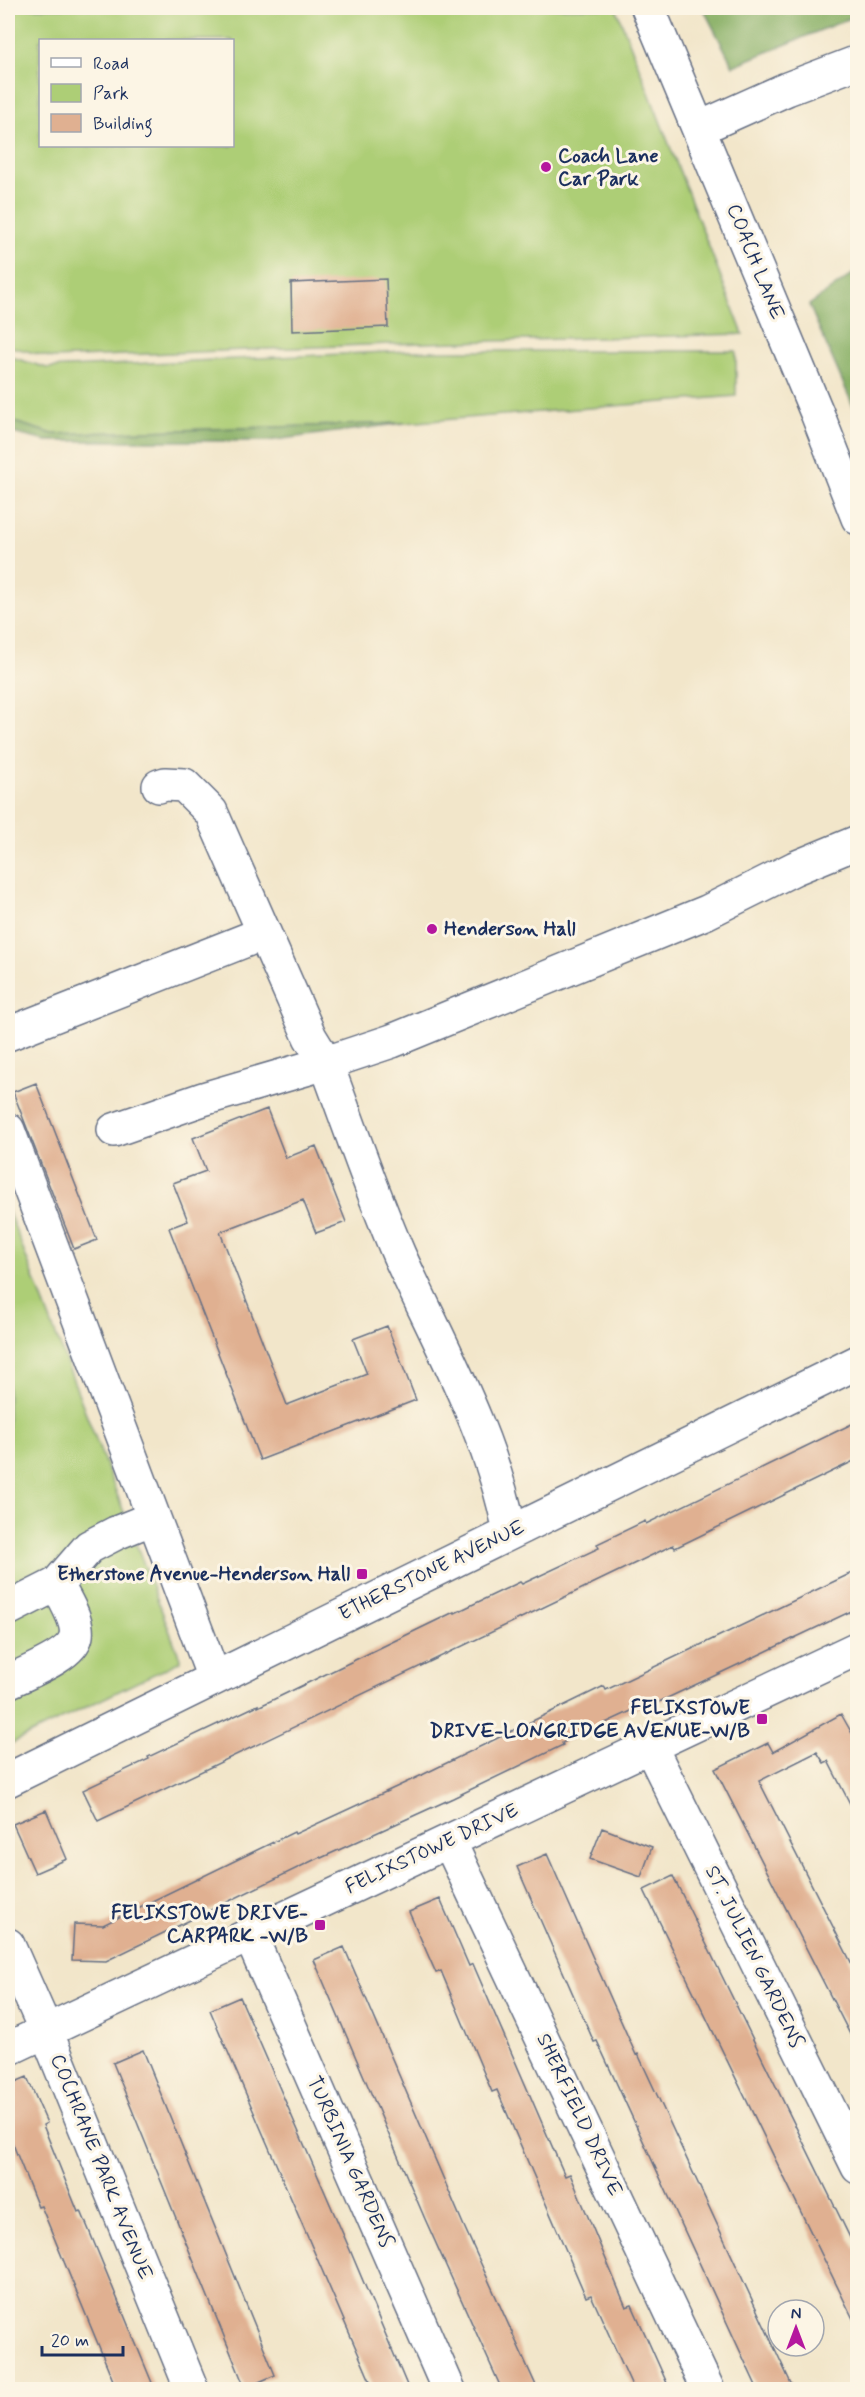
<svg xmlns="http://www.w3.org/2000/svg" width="865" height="2397" viewBox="0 0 865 2397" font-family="Mynerve,sans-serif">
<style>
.green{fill:#adce76;stroke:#647e6a;stroke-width:1.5;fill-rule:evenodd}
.forest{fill:#8ab167;stroke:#527062;stroke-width:1.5}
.building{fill:#e0b091}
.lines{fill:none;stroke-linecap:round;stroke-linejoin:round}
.minor-casing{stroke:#666f84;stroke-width:36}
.minor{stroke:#fff;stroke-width:33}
.poi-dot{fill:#b5179e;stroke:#fcf5e5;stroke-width:2}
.labels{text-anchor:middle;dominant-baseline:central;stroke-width:6;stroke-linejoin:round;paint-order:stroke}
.poi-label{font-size:20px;font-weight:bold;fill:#1b2f5e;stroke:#fcf5e5;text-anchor:end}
.street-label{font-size:20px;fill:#1b2f5e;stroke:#fcf5e5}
</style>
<rect width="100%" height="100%" fill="#fcf5e5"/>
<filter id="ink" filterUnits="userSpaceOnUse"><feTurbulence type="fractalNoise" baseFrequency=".0167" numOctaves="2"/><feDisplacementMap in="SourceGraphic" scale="12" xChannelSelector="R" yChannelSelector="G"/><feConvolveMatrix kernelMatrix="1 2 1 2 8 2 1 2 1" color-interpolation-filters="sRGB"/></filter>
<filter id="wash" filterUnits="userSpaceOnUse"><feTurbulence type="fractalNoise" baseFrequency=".008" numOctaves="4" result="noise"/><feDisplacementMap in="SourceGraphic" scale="24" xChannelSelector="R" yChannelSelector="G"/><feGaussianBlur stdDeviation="1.35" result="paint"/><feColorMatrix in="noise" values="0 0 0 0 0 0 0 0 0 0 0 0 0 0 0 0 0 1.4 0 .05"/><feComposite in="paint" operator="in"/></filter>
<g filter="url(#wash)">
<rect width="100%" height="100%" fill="#f2e6ca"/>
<path class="green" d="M 8,8 L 616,8 L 743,334 L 389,344 L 53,358 L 8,346 ZM 40,40 L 232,40 L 232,146 L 40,146 Z
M 408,351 L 736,351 L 736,396 L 405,423 L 53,434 L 8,420 L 8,356 L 47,368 Z
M 8,1210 L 181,1661 L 8,1745 Z"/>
<path class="forest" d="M 703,8 L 857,8 L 858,15 L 733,66 Z
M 857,271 L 857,415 L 809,305 Z
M 8,420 L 53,434 L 405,423 L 267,441 L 46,441 L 8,432 Z"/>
<g id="blocks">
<path class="building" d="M 386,279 L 388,327 L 292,331 L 291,283 Z
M 36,1083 L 97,1240 L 74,1249 L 13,1092 Z
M 267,1109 L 286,1158 L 316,1146 L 346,1222 L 316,1233 L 303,1200 L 220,1232 L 287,1405 L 367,1374 L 353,1339 L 387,1326 L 416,1400 L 260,1460 L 169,1228 L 188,1221 L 173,1183 L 206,1171 L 193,1138 Z
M 858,1421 L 858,1459 L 675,1548 L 673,1545 L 98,1821 L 83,1790 L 149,1759 L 148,1757 L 258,1705 L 258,1707 L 454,1612 L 455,1613 L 520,1582 L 522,1584 L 599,1548 L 597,1544 L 645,1521 L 646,1524 Z
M 858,1570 L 858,1608 L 644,1709 L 642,1706 L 562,1743 L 563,1745 L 453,1798 L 321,1858 L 320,1857 L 106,1961 L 72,1960 L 74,1924 L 103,1925 L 294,1832 L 295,1834 L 420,1776 L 604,1686 L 606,1690 Z
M 841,1714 L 858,1744 L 858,1819 L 828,1761 L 824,1763 L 817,1752 L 759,1781 L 858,1976 L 858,2050 L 715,1769 L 768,1743 L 773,1752 Z
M 46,1810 L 67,1859 L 35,1873 L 13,1824 Z
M 602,1828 L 652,1847 L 641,1877 L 590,1859 Z
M 547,1854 L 636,2055 L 638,2054 L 794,2390 L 758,2390 L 597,2041 L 594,2042 L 517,1867 Z
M 673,1876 L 858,2254 L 858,2329 L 644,1890 Z
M 440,1899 L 469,1966 L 473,1964 L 565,2176 L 570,2174 L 626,2307 L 632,2305 L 670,2390 L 634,2390 L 591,2295 L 586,2297 L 497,2090 L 492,2092 L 441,1971 L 436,1973 L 409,1912 Z
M 344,1947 L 463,2224 L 538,2390 L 502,2390 L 425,2219 L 314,1960 Z
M 240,1997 L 350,2250 L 409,2390 L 374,2390 L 267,2143 L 210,2010 Z
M 143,2050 L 275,2375 L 245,2388 L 113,2063 Z
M 27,2077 L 47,2123 L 43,2125 L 78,2212 L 81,2211 L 155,2390 L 117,2390 L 41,2206 L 38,2207 L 18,2157 L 8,2131 L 8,2085 Z"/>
</g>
</g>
<g filter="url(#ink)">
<use href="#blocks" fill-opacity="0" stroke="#666f84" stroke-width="1.5"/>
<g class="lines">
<g class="minor-casing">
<path id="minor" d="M 648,8 L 817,413 L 858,518
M 700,128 L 787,89 L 858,62
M 159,786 L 165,784 L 184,785 L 211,812 L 310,1037 L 326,1063 L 392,1041 L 707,912 L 795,868 L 858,842
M 8,1034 L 264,933
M 8,1130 L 214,1678
M 114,1130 L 203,1099 L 326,1063 C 350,1127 372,1193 399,1255 C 440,1345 492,1435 510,1533
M 8,1609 L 57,1584 L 89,1547 L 116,1533 L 153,1518
M 8,1682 C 25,1673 72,1656 76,1636 C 79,1620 63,1598 57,1584
M 650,1746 L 858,2167
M 8,1780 L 858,1362
M 449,1841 L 708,2390
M 250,1935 L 449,2390
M 8,1945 L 46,2031 L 192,2390
M 8,2049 L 858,1648"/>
</g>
<use href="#minor" class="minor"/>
</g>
</g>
<g class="poi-dot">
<circle cx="546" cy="167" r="6"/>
<circle cx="432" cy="929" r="6"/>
<rect x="356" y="1568" width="12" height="12" rx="3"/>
<rect x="756" y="1713" width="12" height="12" rx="3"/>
<rect x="314" y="1919" width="12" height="12" rx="3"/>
</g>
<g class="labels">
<g class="poi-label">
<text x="558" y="156" text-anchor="start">Coach Lane<tspan x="558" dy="23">Car Park</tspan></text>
<text x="444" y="929" text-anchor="start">Henderson Hall</text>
<text x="350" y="1574">Etherstone Avenue-Henderson Hall</text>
<text x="750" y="1708">FELIXSTOWE<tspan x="750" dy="23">DRIVE-LONGRIDGE AVENUE-W/B</tspan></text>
<text x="308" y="1913">FELIXSTOWE DRIVE-<tspan x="308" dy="23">CARPARK -W/B</tspan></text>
</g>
<g class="street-label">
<text transform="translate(755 262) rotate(68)">COACH LANE</text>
<text transform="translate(432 1571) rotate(-26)">ETHERSTONE AVENUE</text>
<text transform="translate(432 1849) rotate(-25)">FELIXSTOWE DRIVE</text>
<text transform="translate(754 1957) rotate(64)">ST. JULIEN GARDENS</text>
<text transform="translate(579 2115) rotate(65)">SHERFIELD DRIVE</text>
<text transform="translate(350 2162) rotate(66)">TURBINIA GARDENS</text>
<text transform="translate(101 2167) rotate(68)">COCHRANE PARK AVENUE</text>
</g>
</g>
<rect width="865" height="2397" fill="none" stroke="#fcf5e5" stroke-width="30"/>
<rect x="39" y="39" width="195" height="108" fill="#fcf5e5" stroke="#a2a6af" stroke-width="1.5"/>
<rect x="51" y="58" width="30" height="9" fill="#ffffff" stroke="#a2a6af" stroke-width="1.5"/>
<text x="93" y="69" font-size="18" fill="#1b2f5e">Road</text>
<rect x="51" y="84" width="30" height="18" fill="#adce76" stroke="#a2a6af" stroke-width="1.5"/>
<text x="93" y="99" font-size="18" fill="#1b2f5e">Park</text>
<rect x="51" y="114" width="30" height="18" fill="#e0b091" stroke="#a2a6af" stroke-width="1.5"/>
<text x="93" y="129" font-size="18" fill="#1b2f5e">Building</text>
<g transform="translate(796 2328)"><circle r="28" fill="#fcf5e5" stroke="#a2a6af" stroke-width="1.5"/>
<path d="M0-4.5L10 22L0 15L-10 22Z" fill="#b5179e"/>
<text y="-9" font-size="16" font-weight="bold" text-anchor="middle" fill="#1b2f5e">N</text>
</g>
<path d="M42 2346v9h81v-9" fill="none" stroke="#1b2f5e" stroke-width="3"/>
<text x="51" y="2346" font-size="18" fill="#1b2f5e" stroke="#fcf5e5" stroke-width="4.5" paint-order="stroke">20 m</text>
</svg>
